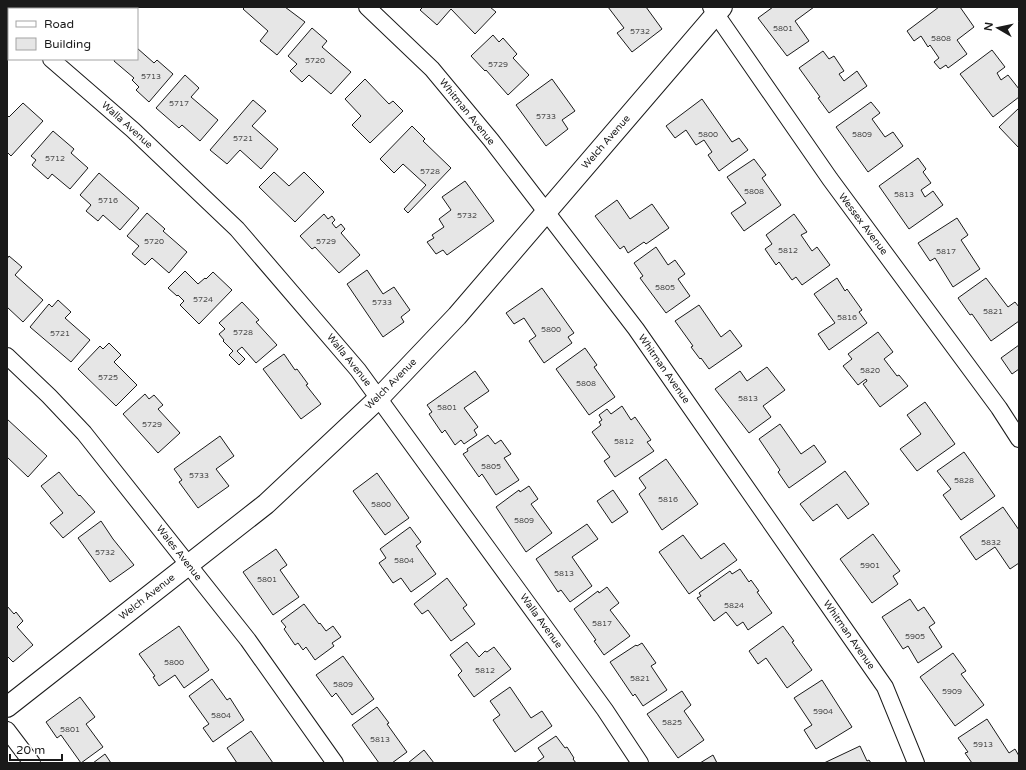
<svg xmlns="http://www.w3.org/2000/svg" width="1026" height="770" viewBox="0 0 1026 770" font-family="'Varela Round',sans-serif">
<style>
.building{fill:#e6e6e6;stroke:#1a1a1a}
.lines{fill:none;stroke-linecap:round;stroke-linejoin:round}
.minor-casing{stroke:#1a1a1a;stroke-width:18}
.tertiary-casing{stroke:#1a1a1a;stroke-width:22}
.minor{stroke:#fff;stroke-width:16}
.tertiary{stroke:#fff;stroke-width:20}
.labels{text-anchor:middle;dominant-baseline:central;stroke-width:3;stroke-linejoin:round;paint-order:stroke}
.number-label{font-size:8px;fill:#4d4d4d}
.street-label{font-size:10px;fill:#1a1a1a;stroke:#fff}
</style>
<rect width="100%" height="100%" fill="#fff"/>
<path class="building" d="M 41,7 L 63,7 L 61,9 L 43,9 Z
M 245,7 L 285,7 L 305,22 L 277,55 L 260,41 L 268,31 L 243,9 Z
M 423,7 L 490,7 L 496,12 L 475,34 L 451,9 L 437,25 L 420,10 Z
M 608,7 L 646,7 L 662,29 L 632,52 L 617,33 L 624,28 Z
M 773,7 L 814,7 L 795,21 L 809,41 L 787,56 L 758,18 Z
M 939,7 L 960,7 L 974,27 L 957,40 L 967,54 L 948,68 L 946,65 L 940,69 L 934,62 L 939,58 L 930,45 L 928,47 L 921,36 L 914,41 L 907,31 Z
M 312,28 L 327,41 L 322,47 L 351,72 L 331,94 L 309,75 L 302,82 L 290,71 L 297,64 L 288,56 Z
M 493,35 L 499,42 L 503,38 L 517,54 L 513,58 L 529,75 L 508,95 L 486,70 L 485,71 L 471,56 Z
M 137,48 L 154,63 L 157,60 L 173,74 L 149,102 L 136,90 L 139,87 L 132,80 L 134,78 L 114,61 L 115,59 L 137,59 Z
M 992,50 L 1005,67 L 997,73 L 1001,80 L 1008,75 L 1019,89 L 1019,97 L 993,117 L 960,74 Z
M 823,51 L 829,59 L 834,56 L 844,71 L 839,74 L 844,81 L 857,71 L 867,86 L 829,113 L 818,98 L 820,97 L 799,68 Z
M 185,75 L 199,88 L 191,97 L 218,120 L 200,141 L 182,125 L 179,128 L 156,108 Z
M 365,79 L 389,104 L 393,101 L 403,111 L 370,143 L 352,125 L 361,116 L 345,99 Z
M 552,79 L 575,111 L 562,120 L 568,129 L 546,146 L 516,105 Z
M 702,99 L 732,142 L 739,138 L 748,150 L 719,171 L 708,155 L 712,152 L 704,140 L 696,145 L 686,130 L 675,138 L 666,126 Z
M 253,100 L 266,111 L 252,126 L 278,149 L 261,169 L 240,150 L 227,164 L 210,150 Z
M 871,102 L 880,113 L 872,119 L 885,137 L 893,132 L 903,146 L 868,172 L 836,127 Z
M 23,103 L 43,121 L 11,156 L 7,152 L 7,115 L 9,117 Z
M 1019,108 L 1019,148 L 999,127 Z
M 412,126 L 425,139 L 423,141 L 451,168 L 408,213 L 404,209 L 426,185 L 403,164 L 394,173 L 380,159 Z
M 53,131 L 74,149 L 71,153 L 88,168 L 70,189 L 52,174 L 48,179 L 32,165 L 36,160 L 31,156 Z
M 918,158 L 926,169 L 923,172 L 931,183 L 921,190 L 925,197 L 933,191 L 943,205 L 909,229 L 879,186 Z
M 754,159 L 766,175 L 762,178 L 781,205 L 744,231 L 731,213 L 746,203 L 727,177 Z
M 274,172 L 289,186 L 304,172 L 324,192 L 295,222 L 259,187 Z
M 99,173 L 139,208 L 120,230 L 103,215 L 98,221 L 86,211 L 91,205 L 80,195 Z
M 465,181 L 494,221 L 447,255 L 443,250 L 436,254 L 427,242 L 434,238 L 432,235 L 444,227 L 439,219 L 451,210 L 442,197 Z
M 617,200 L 630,219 L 652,204 L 669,228 L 646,244 L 644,242 L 628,253 L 624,246 L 620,249 L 595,216 Z
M 147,213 L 165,229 L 163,231 L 187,252 L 169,273 L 152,258 L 145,265 L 132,254 L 139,246 L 127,236 Z
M 324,214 L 328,219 L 332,216 L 335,220 L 332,223 L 336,228 L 341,224 L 345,229 L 341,233 L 360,255 L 339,273 L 315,247 L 312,249 L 300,236 Z
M 794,214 L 807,232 L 801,235 L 812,251 L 817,247 L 830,265 L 802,285 L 796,277 L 792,280 L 779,262 L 776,265 L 765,249 L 772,244 L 766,235 Z
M 957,218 L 968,235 L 961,240 L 980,269 L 953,287 L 935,258 L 930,261 L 918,243 Z
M 656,247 L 668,265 L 675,260 L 685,274 L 678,279 L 690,296 L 666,313 L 640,278 L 643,276 L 634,263 Z
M 9,256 L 22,267 L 15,275 L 43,300 L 23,322 L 7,307 L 7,259 Z
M 367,270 L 383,294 L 394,287 L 410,310 L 401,317 L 404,322 L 383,337 L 347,284 Z
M 185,271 L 198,284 L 205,278 L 206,279 L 213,272 L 232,290 L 199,324 L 180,305 L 184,301 L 178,295 L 177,296 L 168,288 Z
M 837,278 L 845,291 L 847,289 L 862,310 L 859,312 L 867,323 L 829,350 L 818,334 L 835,323 L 814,294 Z
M 986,278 L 1008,307 L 1015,302 L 1019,307 L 1019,321 L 991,341 L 972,314 L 970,315 L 958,298 Z
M 542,288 L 574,333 L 568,337 L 572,343 L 544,363 L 529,341 L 536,336 L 524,318 L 514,324 L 506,313 Z
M 58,300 L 71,312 L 65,318 L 90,340 L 71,362 L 30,327 L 49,304 L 52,307 Z
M 242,302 L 259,320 L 256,322 L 277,345 L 256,363 L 242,347 L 237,351 L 245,359 L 239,365 L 229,355 L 233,351 L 223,341 L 224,340 L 219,334 L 225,329 L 219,323 Z
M 699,305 L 721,337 L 730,330 L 742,346 L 709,369 L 701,358 L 700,359 L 691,347 L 693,346 L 675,321 Z
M 878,332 L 893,352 L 884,359 L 897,376 L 899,375 L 908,386 L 880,407 L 863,384 L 867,381 L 866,379 L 858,385 L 843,366 L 852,359 L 848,354 Z
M 109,343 L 121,355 L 114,362 L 137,385 L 116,406 L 78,369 L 100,346 L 103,349 Z
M 1019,345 L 1019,369 L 1012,374 L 1001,358 Z
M 585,348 L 597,365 L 594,367 L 615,397 L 589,415 L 556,369 Z
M 284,354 L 295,370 L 297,369 L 308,384 L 306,385 L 321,404 L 301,419 L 263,369 Z
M 767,367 L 785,390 L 763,406 L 771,417 L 749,433 L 715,389 L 740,371 L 747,381 Z
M 475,371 L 489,391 L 464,408 L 478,427 L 474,430 L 477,435 L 464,444 L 461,440 L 455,445 L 445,430 L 442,433 L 429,414 L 432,412 L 427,405 Z
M 145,394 L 149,399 L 154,395 L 163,405 L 158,409 L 180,433 L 158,453 L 123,414 Z
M 925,402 L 955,444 L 917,471 L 900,449 L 921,434 L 907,415 Z
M 622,406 L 631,420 L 635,417 L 651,440 L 647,442 L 654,451 L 615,477 L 604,461 L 610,457 L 592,432 L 601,425 L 599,422 L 602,420 L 599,415 L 607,409 L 611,414 Z
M 7,419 L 47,456 L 28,477 L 7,457 Z
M 780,424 L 801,454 L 814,445 L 826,462 L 789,488 L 778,472 L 780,470 L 759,439 Z
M 488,435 L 495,444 L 501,440 L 511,454 L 504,458 L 519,480 L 496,495 L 482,474 L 479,477 L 463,454 L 468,451 L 467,449 Z
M 220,436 L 234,456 L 216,469 L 229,486 L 198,508 L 179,482 L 182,480 L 174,469 Z
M 964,452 L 995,496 L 961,520 L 943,495 L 951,489 L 937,471 Z
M 666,459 L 698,504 L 662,530 L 639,494 L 646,488 L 639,478 Z
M 845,471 L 869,504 L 848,519 L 837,504 L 813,521 L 800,504 Z
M 59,472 L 79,496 L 80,495 L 95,512 L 63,538 L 50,523 L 63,513 L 41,486 Z
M 377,473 L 409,518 L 385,535 L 353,491 Z
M 529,486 L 538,499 L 531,504 L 552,533 L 526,552 L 496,507 L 519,490 L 520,492 Z
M 613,490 L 628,512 L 612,523 L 597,501 Z
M 1003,507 L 1019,530 L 1019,563 L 1010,569 L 995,547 L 976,560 L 960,537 Z
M 101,521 L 113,539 L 134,565 L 110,582 L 78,538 Z
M 587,524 L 598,539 L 572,557 L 592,586 L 570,602 L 561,590 L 558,592 L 536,559 Z
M 410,527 L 421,542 L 416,546 L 436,574 L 411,592 L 401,578 L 393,583 L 379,563 L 386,558 L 380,549 Z
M 873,534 L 900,571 L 893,576 L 898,584 L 872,603 L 840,559 Z
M 683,535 L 701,559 L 724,543 L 737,560 L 689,594 L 659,552 Z
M 276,549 L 287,565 L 280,570 L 299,597 L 273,615 L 243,572 Z
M 740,569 L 749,582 L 751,580 L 759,591 L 757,592 L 772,613 L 748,630 L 743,622 L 737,626 L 726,612 L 714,621 L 697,598 L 701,596 L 699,593 L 730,571 L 732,574 Z
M 447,578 L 467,605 L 463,608 L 475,624 L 451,641 L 428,610 L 422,614 L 414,604 Z
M 607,587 L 619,603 L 610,610 L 630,636 L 604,655 L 594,641 L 596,640 L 574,609 L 598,591 L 599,593 Z
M 910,599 L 918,611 L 924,607 L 935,623 L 929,627 L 942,647 L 918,663 L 908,646 L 903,649 L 882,617 Z
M 304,604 L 319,624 L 320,623 L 326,631 L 333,626 L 341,637 L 332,643 L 334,646 L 315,660 L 306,647 L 303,650 L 298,643 L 295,645 L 284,629 L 286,627 L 281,621 Z
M 7,606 L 14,614 L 16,612 L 23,621 L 17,627 L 33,645 L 13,662 L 7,656 Z
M 179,626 L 209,670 L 184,688 L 175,675 L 159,686 L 153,677 L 155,676 L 139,654 Z
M 783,626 L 794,641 L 792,642 L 812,670 L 787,688 L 766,658 L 758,664 L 749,651 Z
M 467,642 L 479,657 L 485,651 L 487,652 L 494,647 L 511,669 L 474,697 L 458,675 L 462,671 L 450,655 Z
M 642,643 L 656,663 L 651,666 L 667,690 L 643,706 L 635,694 L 633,696 L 610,662 L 636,645 L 637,646 Z
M 953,653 L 966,671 L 961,674 L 984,705 L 955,726 L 920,677 Z
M 343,656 L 374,699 L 352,715 L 336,693 L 332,697 L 316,675 Z
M 212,679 L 227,700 L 230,698 L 244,720 L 213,742 L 203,728 L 209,724 L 189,696 Z
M 822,680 L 852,727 L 816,749 L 804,730 L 812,725 L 794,698 Z
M 510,687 L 531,718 L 542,711 L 552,726 L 515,752 L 493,720 L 500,715 L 490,701 Z
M 682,691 L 691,705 L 684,711 L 704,740 L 678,758 L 647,714 Z
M 80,697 L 95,717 L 86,724 L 103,747 L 81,763 L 61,735 L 57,738 L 46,722 Z
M 377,707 L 389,723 L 387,724 L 407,752 L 392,763 L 379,763 L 352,725 Z
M 987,719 L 1009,753 L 1015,749 L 1019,756 L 1019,763 L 972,763 L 965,753 L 968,752 L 958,738 Z
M 251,731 L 273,763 L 237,763 L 227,748 Z
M 556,736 L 565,748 L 567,747 L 574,758 L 573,759 L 576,763 L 536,763 L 544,757 L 538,748 Z
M 860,746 L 867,761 L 869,760 L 871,763 L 824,763 Z
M 424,750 L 434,763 L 408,763 Z
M 105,754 L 111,763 L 93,763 Z
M 713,755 L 717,763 L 700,763 Z"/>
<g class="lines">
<g class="minor-casing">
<path id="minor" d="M 367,7 L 432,69 L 491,140 L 636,329 L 885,687 L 916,763
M 711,7 L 830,179 L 999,408 L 1019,439
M 7,21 L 9,23
M 51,59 L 133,130 L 237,229 L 358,370 L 605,710 L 640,763
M 7,356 L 49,396 L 84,433 L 248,640 L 335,763
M 7,730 L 32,763"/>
</g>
<g class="tertiary-casing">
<path id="tertiary" d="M 7,707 L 266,504 L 379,398 L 457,316 L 722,7"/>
</g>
<use href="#minor" class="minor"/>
<use href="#tertiary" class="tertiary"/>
</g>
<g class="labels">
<g class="number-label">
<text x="783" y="28">5801</text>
<text x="640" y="31">5732</text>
<text x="941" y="38">5808</text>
<text x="315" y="60">5720</text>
<text x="498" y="64">5729</text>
<text x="151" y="76">5713</text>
<text x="179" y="103">5717</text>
<text x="546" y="116">5733</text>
<text x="708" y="134">5800</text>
<text x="862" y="134">5809</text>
<text x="243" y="138">5721</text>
<text x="55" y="158">5712</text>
<text x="430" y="171">5728</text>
<text x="754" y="191">5808</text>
<text x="904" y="194">5813</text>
<text x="108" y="200">5716</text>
<text x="467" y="215">5732</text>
<text x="154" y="241">5720</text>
<text x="326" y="241">5729</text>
<text x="788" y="250">5812</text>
<text x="946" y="251">5817</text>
<text x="665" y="287">5805</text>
<text x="203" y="299">5724</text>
<text x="382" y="302">5733</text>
<text x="993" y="311">5821</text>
<text x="847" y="317">5816</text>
<text x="551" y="329">5800</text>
<text x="243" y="332">5728</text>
<text x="60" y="333">5721</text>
<text x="870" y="370">5820</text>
<text x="108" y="377">5725</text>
<text x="586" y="383">5808</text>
<text x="748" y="398">5813</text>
<text x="447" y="407">5801</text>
<text x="152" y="424">5729</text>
<text x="624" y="441">5812</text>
<text x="491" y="466">5805</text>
<text x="199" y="475">5733</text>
<text x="964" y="480">5828</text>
<text x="668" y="499">5816</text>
<text x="381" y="504">5800</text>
<text x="524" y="520">5809</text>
<text x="991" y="542">5832</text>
<text x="105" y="552">5732</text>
<text x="404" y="560">5804</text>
<text x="870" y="565">5901</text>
<text x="564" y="573">5813</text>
<text x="267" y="579">5801</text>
<text x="734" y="605">5824</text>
<text x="602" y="623">5817</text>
<text x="915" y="636">5905</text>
<text x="174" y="662">5800</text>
<text x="485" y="670">5812</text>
<text x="640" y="678">5821</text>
<text x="343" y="684">5809</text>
<text x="952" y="691">5909</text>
<text x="823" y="711">5904</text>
<text x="221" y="715">5804</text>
<text x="672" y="722">5825</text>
<text x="70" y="729">5801</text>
<text x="380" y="739">5813</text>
<text x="983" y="744">5913</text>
</g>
<g class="street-label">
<text transform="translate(467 112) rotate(51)">Whitman Avenue</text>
<text transform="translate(127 125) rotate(42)">Walla Avenue</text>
<text transform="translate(606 142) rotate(-49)">Welch Avenue</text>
<text transform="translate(863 224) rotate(53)">Wessex Avenue</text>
<text transform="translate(349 360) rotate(51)">Walla Avenue</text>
<text transform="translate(664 369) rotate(55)">Whitman Avenue</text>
<text transform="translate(391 384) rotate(-45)">Welch Avenue</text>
<text transform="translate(179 553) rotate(52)">Wales Avenue</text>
<text transform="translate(147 597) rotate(-38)">Welch Avenue</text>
<text transform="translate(541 621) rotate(54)">Walla Avenue</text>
<text transform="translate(849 635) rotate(55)">Whitman Avenue</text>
</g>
</g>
<rect width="1026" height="770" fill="none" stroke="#1a1a1a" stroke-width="16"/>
<rect x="8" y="8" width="130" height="52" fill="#ffffff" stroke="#a3a3a3"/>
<rect x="16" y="21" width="20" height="6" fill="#ffffff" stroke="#a3a3a3"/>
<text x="44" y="28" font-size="12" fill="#1a1a1a">Road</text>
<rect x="16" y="38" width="20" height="12" fill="#e6e6e6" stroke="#a3a3a3"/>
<text x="44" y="48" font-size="12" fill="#1a1a1a">Building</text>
<g transform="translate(998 28) rotate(279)" stroke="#ffffff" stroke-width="3" paint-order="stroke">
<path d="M0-3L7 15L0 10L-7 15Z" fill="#1a1a1a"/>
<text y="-6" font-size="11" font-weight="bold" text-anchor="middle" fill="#1a1a1a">N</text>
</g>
<path d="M10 754v6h52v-6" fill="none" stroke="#1a1a1a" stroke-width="2"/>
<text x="16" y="754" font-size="12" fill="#1a1a1a" stroke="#ffffff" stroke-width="3" paint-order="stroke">20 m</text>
</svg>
